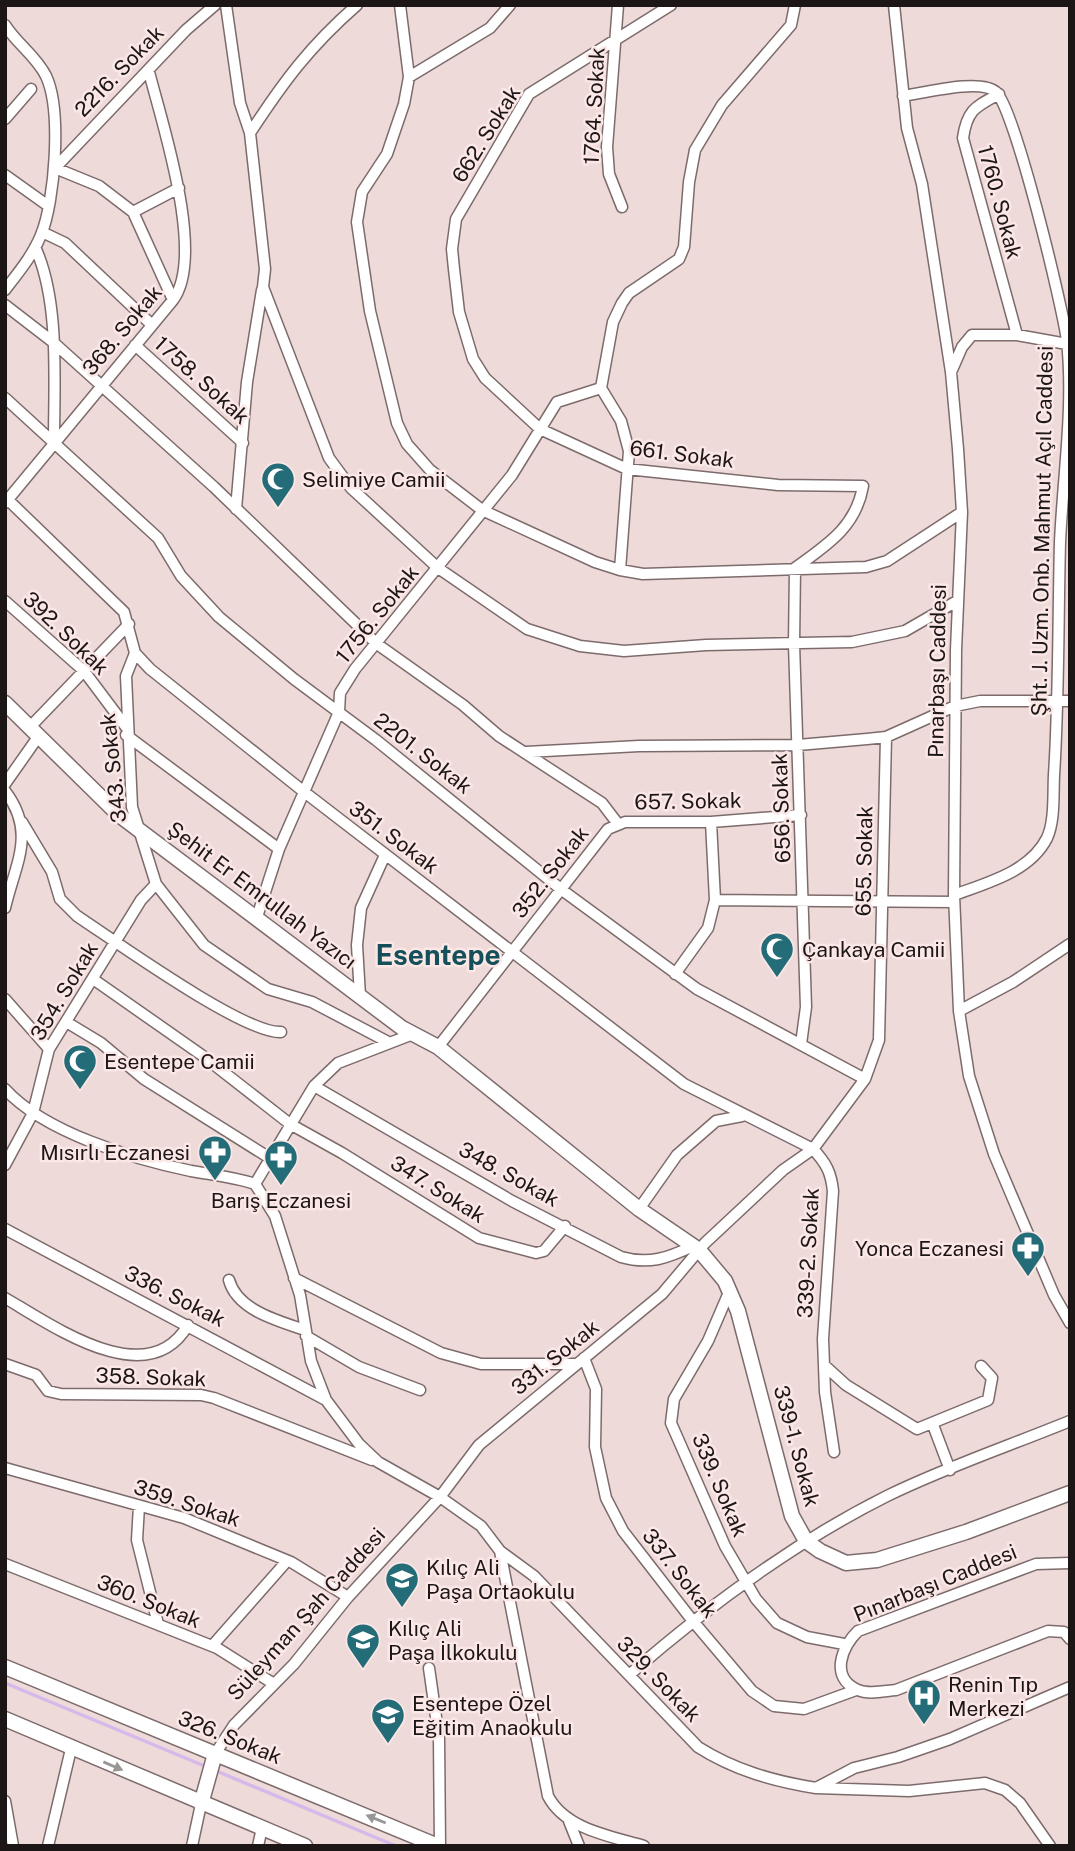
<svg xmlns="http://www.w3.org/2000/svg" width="1075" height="1851" viewBox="0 0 1075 1851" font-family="'Public Sans',sans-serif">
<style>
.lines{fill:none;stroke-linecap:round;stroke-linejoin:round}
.stream{stroke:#d6b9ea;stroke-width:3.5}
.minor-casing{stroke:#7d6b6b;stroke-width:13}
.tertiary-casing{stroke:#7d6b6b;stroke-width:17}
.minor{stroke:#fff;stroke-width:10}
.tertiary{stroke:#fff;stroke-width:14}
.oneway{fill:#999696}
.labels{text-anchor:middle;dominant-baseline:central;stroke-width:5;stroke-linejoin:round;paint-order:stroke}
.street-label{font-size:21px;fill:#1d1616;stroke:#fbe7e6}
.poi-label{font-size:21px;fill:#1d1616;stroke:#fbe7e6;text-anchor:start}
.district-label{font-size:28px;font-weight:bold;fill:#154f59;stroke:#fbe7e6}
</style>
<rect width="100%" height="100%" fill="#eedad9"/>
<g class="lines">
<path class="stream" d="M 5,1683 L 207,1767
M 214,1770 L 396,1846"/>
<g class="minor-casing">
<path id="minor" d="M 226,5 L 240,103 L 250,133 L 265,269 L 263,287 L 329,458 L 351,488 L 438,568 L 527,629 L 580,646 L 624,651 L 706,645 L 852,642 L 905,631 L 957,601
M 400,5 L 409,77 L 404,104 L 387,154 L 362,192 L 357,222 L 370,311 L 397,423 L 407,444 L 430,470 L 482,510 L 595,562 L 620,570 L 643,574 L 866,567 L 887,561 L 962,512
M 618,5 L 607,147 L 609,174 L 622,207
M 671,5 L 529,94 L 456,219 L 452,249 L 454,269 L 459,312 L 473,359 L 485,378 L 540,429 L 627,469 L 778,485 L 863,486 C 856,527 827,545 795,568 L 794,644 L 806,1007 L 801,1044
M 894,5 L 907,128 L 922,184 L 951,372 L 958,449 L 962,512 L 956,650 L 954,895 L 959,1011 L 969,1076 L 994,1154 L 1054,1295 L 1070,1323
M 5,25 C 17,44 36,56 46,76 C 62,110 55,201 41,235 C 33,255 18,273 5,290
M 409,77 L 490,28 L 510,5
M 999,94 C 975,107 967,110 963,138 L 1017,335
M 903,96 C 924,93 981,78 996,92 C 1015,109 1063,308 1067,341 C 1074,407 1063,476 1060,542 C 1058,620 1059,698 1054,775 C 1053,794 1055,821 1047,838 C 1030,872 986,883 954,895
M 5,119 L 31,89
M 250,133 C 284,81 310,46 357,5
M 5,175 L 47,205
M 133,212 L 179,188
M 42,232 L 65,243 L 152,325
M 35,247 C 60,301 54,382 54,442
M 173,300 L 133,212 L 99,186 L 55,168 L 186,30 L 215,5
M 5,305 L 53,342 L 214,487 L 377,644 L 463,705 L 499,736 L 602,803 L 618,824
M 135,345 L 243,443
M 952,370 L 962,347 L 972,335 L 1017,335 L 1067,344
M 5,398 L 158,538 L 181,576 L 219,617 L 294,679 L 376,740 L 562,890 L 697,989 L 865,1079
M 5,497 L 124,612 L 135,653 L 150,669 L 303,791 L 684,1084 L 813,1149 C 826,1163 831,1172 833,1191 L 823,1339 L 825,1392 L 834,1452
M 5,503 L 173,300 C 206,256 162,123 149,72
M 236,509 L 247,382 L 262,290
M 620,570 L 629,451 L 621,421 L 601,388 L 613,322 L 622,303 L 629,293 L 679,259 L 684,247 L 689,182 L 695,150 L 722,105 L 791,25 L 795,5
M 5,601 L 84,671 L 126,727
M 135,653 L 126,676 L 132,807 L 156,884 L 204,945 L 268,989 L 312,1002 L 388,1042
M 30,727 L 129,624
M 126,735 L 279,849
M 526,752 L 639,746 L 798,745 L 867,739 L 886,737 L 955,706 L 980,701 L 1070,701
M 5,784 L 38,737
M 5,791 C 37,833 15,864 5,908
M 22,822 L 52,872 L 60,899 L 77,916 C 115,941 244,1034 281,1032
M 715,900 L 954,902
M 257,917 L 279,849 L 339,712 L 340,693 L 355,669 L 512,475 L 557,402 L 601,388
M 675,974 L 708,928 L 715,900 L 711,822
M 93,979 L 203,1056 L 290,1124 L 342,1153 L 479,1238 L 536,1253 L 544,1251 L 565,1226
M 360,996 L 357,945 L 361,908 L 385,855
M 5,999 L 49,1049
M 959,1011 L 1013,982 L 1070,944
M 68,1023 L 101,1043 L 144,1079 L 268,1157
M 438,1047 L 608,829 L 625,822 L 711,822 L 801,815
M 314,1086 L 512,1201 L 621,1257 C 649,1265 668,1258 693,1246
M 5,1089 C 45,1133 134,1159 191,1171 C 213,1175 234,1177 255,1184 L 275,1216 L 300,1295 L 311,1361 L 326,1400 L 359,1444 L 378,1462 L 440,1497 L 481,1526 L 500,1551 L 548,1796 C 565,1829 610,1836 644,1846
M 5,1165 L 33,1113 L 49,1049 L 141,900 L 156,884
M 255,1184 L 314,1086 L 338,1063 L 413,1034
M 639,1209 L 677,1155 L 716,1121 L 742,1116
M 5,1229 L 326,1400
M 294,1278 L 441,1353 L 481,1364 L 576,1364
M 229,1280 C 237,1310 278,1321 305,1330
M 730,1290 L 708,1341 L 674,1399 L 671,1423 L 725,1546 L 756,1599 L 777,1623 L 807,1637 L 844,1644
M 5,1298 C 53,1326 148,1394 188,1325
M 306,1336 L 359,1367 L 420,1390
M 584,1358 L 596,1389 L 595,1447 L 606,1498 L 623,1531 L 692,1620 L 752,1691 L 774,1706 L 804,1709 L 856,1690
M 5,1364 L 36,1375 L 48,1391 L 61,1394 L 201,1395 L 214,1398 L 372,1460
M 824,1365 L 846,1385 L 917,1429 L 988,1400 L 992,1378 L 981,1366
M 933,1425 L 950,1470
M 5,1468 L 184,1518 L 291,1562 L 348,1597
M 139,1506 L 137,1540 L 158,1624
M 500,1551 L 534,1576 L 698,1747 C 734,1770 773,1781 816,1788
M 1070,1563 L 1036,1564 L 858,1631 C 842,1646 829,1678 858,1690 C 869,1695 884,1691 896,1690 L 1048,1631 L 1064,1632 L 1070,1639
M 5,1564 L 217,1648 L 274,1684
M 212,1646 L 287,1561
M 429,1668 L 439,1738 L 440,1846
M 629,1675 C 708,1606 793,1543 887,1496 C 946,1467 1009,1446 1070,1421
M 215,1754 L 234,1725 L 294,1664 L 348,1597 L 440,1497 L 479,1445 L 662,1294 L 705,1243 L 783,1170 L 813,1149 L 865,1079 L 879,1040 L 886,737
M 5,1801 L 13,1846
M 569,1821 L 579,1846
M 48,1846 L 71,1749
M 192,1846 L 201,1804
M 258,1846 L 262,1828
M 1050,1846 L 1020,1803 L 1005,1790 L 985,1783 L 909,1791 L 816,1788 L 854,1768 L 898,1757 L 950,1739 L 1070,1687"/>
</g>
<g class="tertiary-casing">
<path id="tertiary" d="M 5,703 L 119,815 L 402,1028 L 438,1047 L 639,1209 L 699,1250 L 725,1281 L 738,1311 L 792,1516 L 806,1541 L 820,1551 L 846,1563 L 877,1560 L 966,1532 L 1070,1493
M 5,1667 L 438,1846
M 5,1719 L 305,1846
M 201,1804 L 215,1754"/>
</g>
<use href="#minor" class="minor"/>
<use href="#tertiary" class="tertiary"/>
</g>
<defs><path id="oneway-solid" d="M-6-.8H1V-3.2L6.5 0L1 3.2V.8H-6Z" transform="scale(1.75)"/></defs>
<g class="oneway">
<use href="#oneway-solid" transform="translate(113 1766) rotate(23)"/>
<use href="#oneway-solid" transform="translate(376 1819) rotate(-158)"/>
</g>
<defs>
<g id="mosque-pin" transform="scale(1.75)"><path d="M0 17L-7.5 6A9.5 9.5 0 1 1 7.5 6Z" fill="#246c78" stroke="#fbe7e6"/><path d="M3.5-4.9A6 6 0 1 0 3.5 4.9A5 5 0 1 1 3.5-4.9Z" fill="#fff"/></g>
<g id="pharmacy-pin" transform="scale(1.75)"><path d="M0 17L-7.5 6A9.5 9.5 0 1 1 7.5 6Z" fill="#246c78" stroke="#fbe7e6"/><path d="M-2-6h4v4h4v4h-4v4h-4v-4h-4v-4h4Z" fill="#fff"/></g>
<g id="school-pin" transform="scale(1.75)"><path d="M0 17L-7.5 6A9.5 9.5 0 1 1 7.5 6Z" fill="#246c78" stroke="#fbe7e6"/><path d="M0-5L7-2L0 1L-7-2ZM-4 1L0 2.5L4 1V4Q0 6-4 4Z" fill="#fff"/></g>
<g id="hospital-pin" transform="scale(1.75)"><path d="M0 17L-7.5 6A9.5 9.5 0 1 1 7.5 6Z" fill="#246c78" stroke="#fbe7e6"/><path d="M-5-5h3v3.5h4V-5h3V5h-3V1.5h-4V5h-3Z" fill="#fff"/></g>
</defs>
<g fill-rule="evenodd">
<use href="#mosque-pin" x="278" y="479"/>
<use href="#mosque-pin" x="777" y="949"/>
<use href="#mosque-pin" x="80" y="1061"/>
<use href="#pharmacy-pin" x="215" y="1152"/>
<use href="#pharmacy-pin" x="281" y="1157"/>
<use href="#pharmacy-pin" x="1028" y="1248"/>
<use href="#school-pin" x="402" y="1579"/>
<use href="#school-pin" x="363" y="1640"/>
<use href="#hospital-pin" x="924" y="1696"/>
<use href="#school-pin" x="388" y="1715"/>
</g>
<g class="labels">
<g class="street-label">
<text transform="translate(119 71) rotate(-46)">2216. Sokak</text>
<text transform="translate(594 106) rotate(-87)">1764. Sokak</text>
<text transform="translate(486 134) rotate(-58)">662. Sokak</text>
<text transform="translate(1000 202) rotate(75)">1760. Sokak</text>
<text transform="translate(122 330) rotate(-50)">368. Sokak</text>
<text transform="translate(202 380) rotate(42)">1758. Sokak</text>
<text transform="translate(682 454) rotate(7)">661. Sokak</text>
<text transform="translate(1042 531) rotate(-89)">Şht. J. Uzm. Onb. Mahmut Açıl Caddesi</text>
<text transform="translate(377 614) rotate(-51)">1756. Sokak</text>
<text transform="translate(66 633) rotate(44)">392. Sokak</text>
<text transform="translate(937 671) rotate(-89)">Pınarbaşı Caddesi</text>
<text transform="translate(423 753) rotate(38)">2201. Sokak</text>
<text transform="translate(113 768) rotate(-96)">343. Sokak</text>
<text transform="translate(688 801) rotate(-1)">657. Sokak</text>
<text transform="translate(781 808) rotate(-92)">656. Sokak</text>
<text transform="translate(394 837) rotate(37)">351. Sokak</text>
<text transform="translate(864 861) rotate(-89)">655. Sokak</text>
<text transform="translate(550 872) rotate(-52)">352. Sokak</text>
<text transform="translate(262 895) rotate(37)">Şehit Er Emrullah Yazıcı</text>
<text transform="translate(64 991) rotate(-59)">354. Sokak</text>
<text transform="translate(509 1174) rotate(29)">348. Sokak</text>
<text transform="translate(438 1189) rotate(32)">347. Sokak</text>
<text transform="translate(808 1253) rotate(-87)">339-2. Sokak</text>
<text transform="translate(175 1296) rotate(27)">336. Sokak</text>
<text transform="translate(555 1357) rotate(-39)">331. Sokak</text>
<text transform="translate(151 1377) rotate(2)">358. Sokak</text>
<text transform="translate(797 1446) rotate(75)">339-1. Sokak</text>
<text transform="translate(720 1485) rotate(67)">339. Sokak</text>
<text transform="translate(187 1503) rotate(18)">359. Sokak</text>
<text transform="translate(680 1573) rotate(52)">337. Sokak</text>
<text transform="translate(935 1583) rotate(-22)">Pınarbaşı Caddesi</text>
<text transform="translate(149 1601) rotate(22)">360. Sokak</text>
<text transform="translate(306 1614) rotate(-48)">Süleyman Şah Caddesi</text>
<text transform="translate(659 1679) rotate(46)">329. Sokak</text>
<text transform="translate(230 1737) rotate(22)">326. Sokak</text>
</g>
<g class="poi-label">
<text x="302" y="479">Selimiye Camii</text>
<text x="802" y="949">Çankaya Camii</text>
<text x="104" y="1061">Esentepe Camii</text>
<text x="190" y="1152" text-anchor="end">Mısırlı Eczanesi</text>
<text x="281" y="1200" text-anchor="middle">Barış Eczanesi</text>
<text x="1004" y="1248" text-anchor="end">Yonca Eczanesi</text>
<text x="426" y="1567">Kılıç Ali<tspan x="426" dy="24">Paşa Ortaokulu</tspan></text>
<text x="388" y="1628">Kılıç Ali<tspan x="388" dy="24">Paşa İlkokulu</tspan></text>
<text x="948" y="1684">Renin Tıp<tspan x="948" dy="24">Merkezi</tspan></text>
<text x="412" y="1703">Esentepe Özel<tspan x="412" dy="24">Eğitim Anaokulu</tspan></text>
</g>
<g class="district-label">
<text x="438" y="954">Esentepe</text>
</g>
</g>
<rect width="1075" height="1851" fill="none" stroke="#1d1616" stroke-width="14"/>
</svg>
